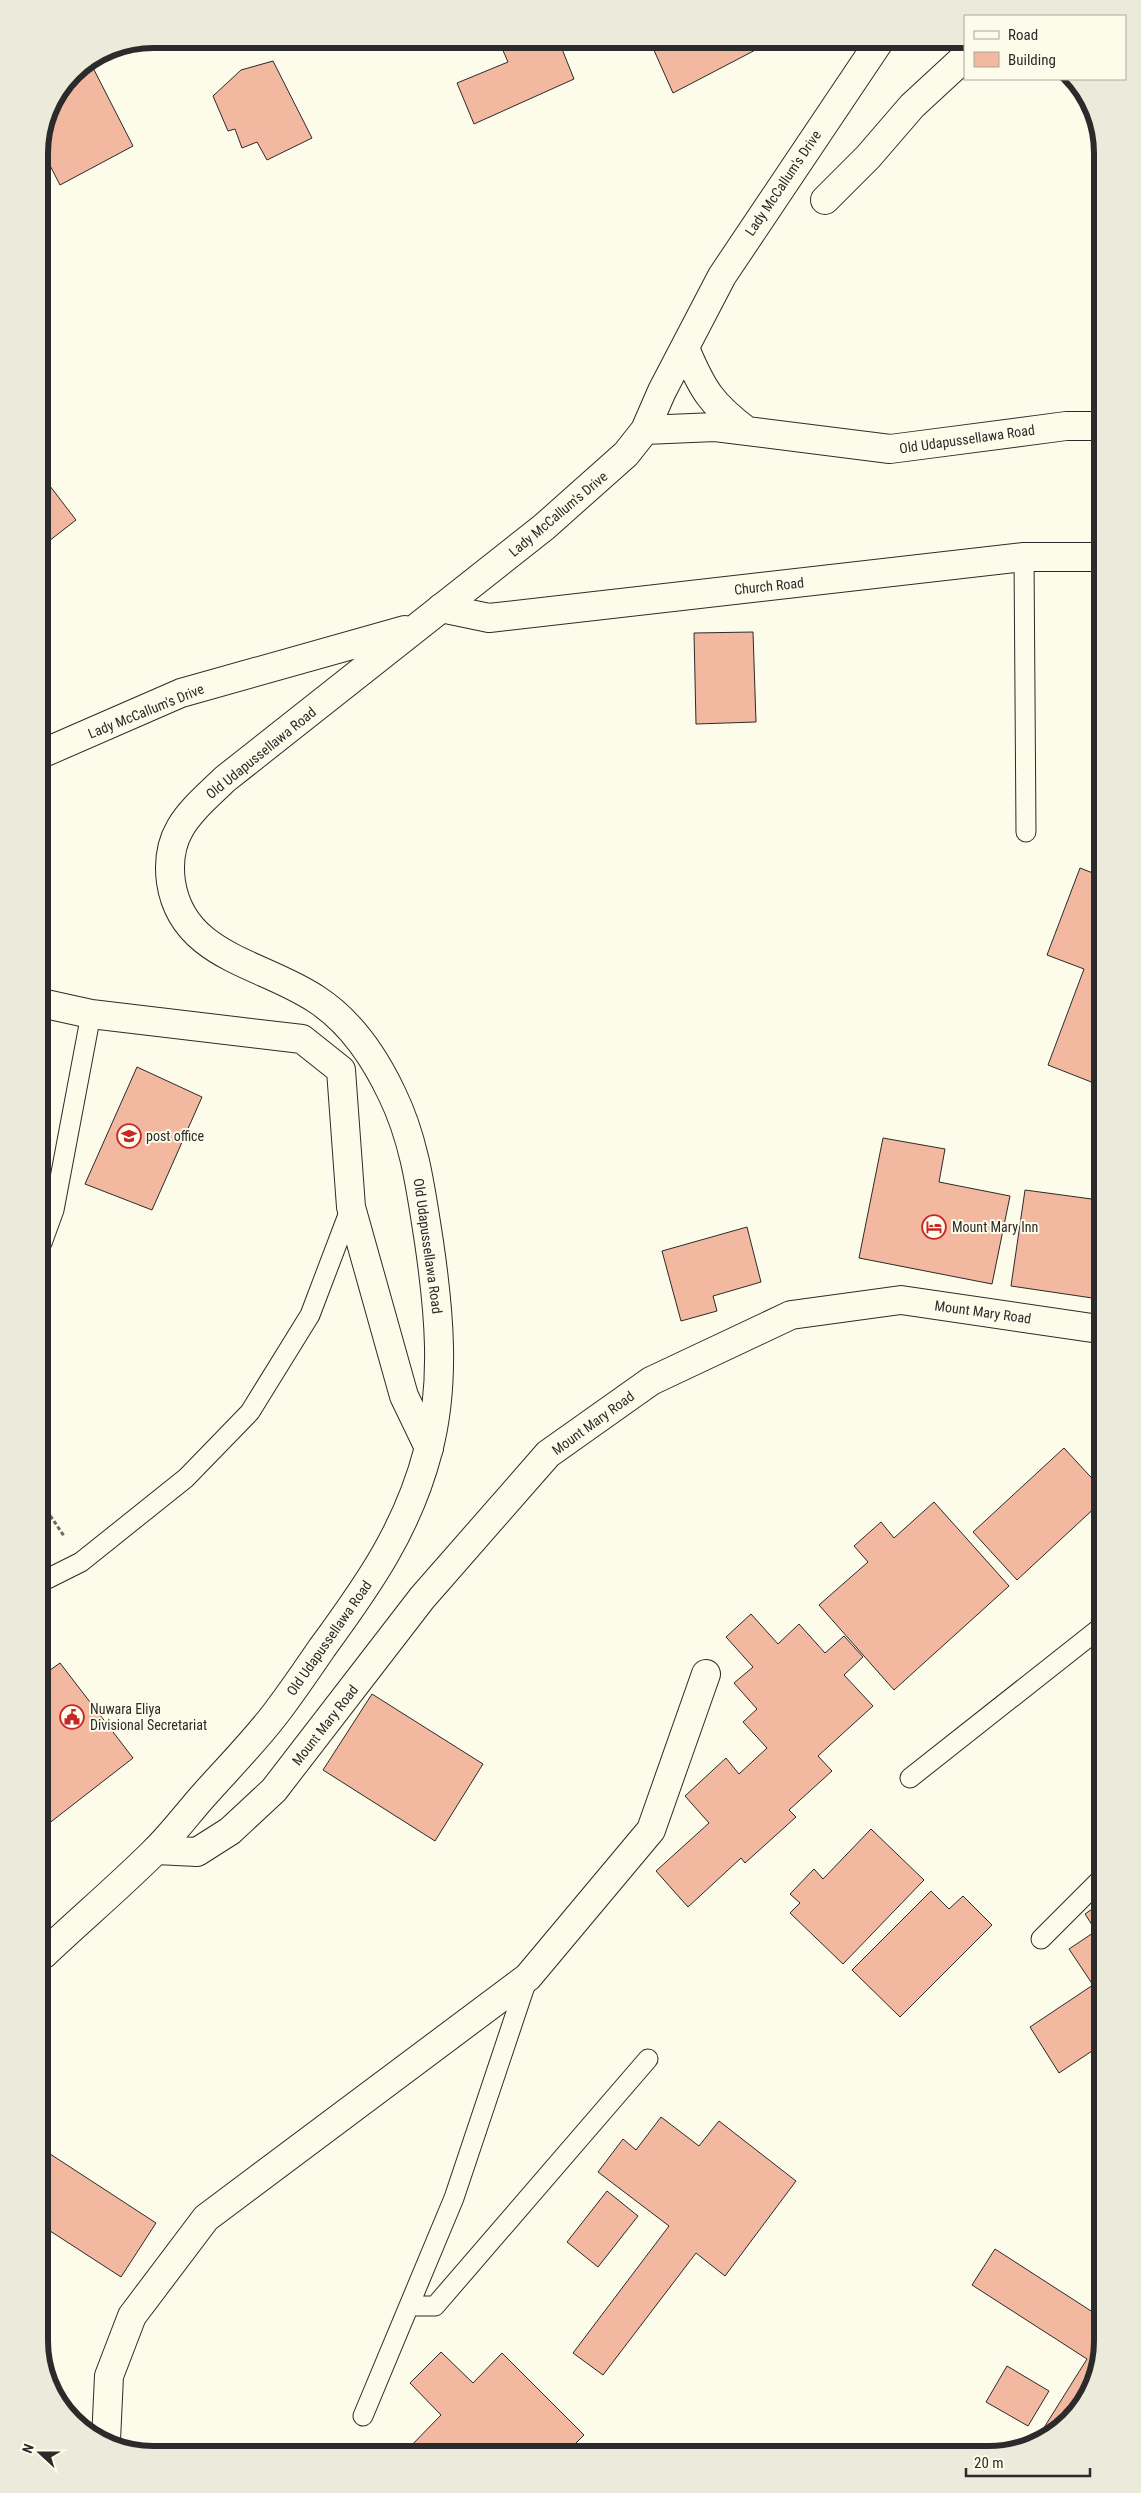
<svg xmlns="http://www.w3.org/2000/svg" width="1141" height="2493" viewBox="0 0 1141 2493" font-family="'Roboto Condensed',sans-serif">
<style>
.building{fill:#f2b8a0;stroke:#2b2b2b}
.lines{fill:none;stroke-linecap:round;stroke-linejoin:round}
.service-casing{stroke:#2b2b2b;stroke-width:21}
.minor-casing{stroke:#2b2b2b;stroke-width:30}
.primary-casing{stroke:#2b2b2b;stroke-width:30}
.path{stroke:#6a6964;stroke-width:3;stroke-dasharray:4 2.5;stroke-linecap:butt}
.service{stroke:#fdfbea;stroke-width:19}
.minor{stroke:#fdfbea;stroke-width:28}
.primary{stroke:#fdfbea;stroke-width:28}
.labels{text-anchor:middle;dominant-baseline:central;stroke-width:4;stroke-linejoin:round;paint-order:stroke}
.street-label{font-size:14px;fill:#2b2b2b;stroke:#fdfbea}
.poi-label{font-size:14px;fill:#2b2b2b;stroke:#fdfbea;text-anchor:start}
.rim{fill:none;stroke:#2b2b2b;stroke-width:6}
</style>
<rect width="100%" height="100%" fill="#fdfbea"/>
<path class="building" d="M 498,39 L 558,39 L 574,79 L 474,124 L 457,83 L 508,62 Z
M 649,39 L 762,39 L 765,45 L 673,93 Z
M 89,60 L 133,146 L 60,185 L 39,144 L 47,108 L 72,72 Z
M 273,61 L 312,138 L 267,160 L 257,142 L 242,148 L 235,129 L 228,131 L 213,96 L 241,70 Z
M 40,473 L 76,520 L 40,548 Z
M 753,632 L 756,722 L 696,724 L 694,633 Z
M 1080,868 L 1098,875 L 1099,1085 L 1048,1065 L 1084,969 L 1047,955 Z
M 137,1067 L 202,1097 L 152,1210 L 85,1184 Z
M 883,1138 L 945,1149 L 939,1182 L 1010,1196 L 992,1284 L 859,1258 Z
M 1025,1190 L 1099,1200 L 1099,1299 L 1011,1286 Z
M 747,1227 L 761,1282 L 713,1296 L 717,1311 L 681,1321 L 662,1251 Z
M 1064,1448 L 1100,1487 L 1100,1503 L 1017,1580 L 973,1532 Z
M 934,1502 L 1009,1586 L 894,1690 L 819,1605 L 868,1562 L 854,1546 L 881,1522 L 894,1538 Z
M 751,1614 L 778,1644 L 799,1624 L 825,1653 L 844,1636 L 863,1657 L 844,1675 L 873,1706 L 818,1756 L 832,1771 L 789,1810 L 796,1817 L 745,1863 L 741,1858 L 688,1907 L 656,1871 L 709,1823 L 685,1796 L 726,1758 L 739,1774 L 767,1748 L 743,1722 L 757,1709 L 734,1683 L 753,1667 L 726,1637 Z
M 60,1663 L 133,1758 L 43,1828 L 43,1675 Z
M 372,1694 L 483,1764 L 435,1841 L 323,1770 Z
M 871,1829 L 924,1880 L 843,1964 L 790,1913 L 800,1903 L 790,1894 L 814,1869 L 823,1879 Z
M 931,1891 L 949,1909 L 963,1896 L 992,1925 L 900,2017 L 852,1970 Z
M 1101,1903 L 1101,2045 L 1059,2073 L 1030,2027 L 1093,1985 L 1069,1949 L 1096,1931 L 1085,1914 Z
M 661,2117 L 699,2146 L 719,2121 L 796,2181 L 725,2276 L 696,2253 L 603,2375 L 573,2353 L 669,2226 L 598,2172 L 623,2139 L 636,2150 Z
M 44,2150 L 156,2223 L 121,2277 L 44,2227 Z
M 607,2191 L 638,2216 L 598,2267 L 567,2242 Z
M 995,2249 L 1102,2318 L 1102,2341 L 1083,2404 L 1042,2436 L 1040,2434 L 1087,2359 L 972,2285 Z
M 441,2352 L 473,2383 L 502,2353 L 584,2435 L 568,2451 L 520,2451 L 513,2445 L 506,2452 L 405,2452 L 441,2415 L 410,2383 Z
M 1007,2366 L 1049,2391 L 1028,2426 L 986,2402 Z"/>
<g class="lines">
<g class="service-casing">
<path id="service" d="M 1024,557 L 1026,832
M 42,1243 L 54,1210 L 91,1014
M 43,1581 L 81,1562 L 186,1478 L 250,1412 L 310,1315 L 351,1207
M 910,1778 L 1100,1628
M 1041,1939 L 1101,1879
M 409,2306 L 435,2306 L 648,2059
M 363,2416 L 454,2198 L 528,1977"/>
</g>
<g class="minor-casing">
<path id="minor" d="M 825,200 L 868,157 L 912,106 L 965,57
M 441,608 L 489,618 L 1024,557 L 1097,557
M 41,1003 L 91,1014 L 302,1039 L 341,1070 L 351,1207 L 404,1396 L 429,1448
M 156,1850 L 197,1852 L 230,1831 L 274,1790 L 422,1598 L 548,1454 L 651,1381 L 791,1315 L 901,1300 L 1099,1329
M 106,2440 L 109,2376 L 132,2316 L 206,2218 L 528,1977 L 651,1830 L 706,1674"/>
</g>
<g class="primary-casing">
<path id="primary" d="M 685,348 C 702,389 711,404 747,431
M 645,430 L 715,427 L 890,449 L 1066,426 L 1097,426
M 41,754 L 181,693 L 405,630
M 44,1954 C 81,1919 120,1886 156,1850 C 173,1833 188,1813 204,1795 C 228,1768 254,1742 276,1713 C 292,1692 307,1670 322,1648 C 369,1584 408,1528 428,1451 C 446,1383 439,1310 429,1242 C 421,1191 415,1141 392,1094 C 375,1058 350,1021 316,999 C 262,963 182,957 171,882 C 164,831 192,811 225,779 L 544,527 L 626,454 L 645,430 L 662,391 L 722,276 L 881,39"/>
</g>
<path class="path" d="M 43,1505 L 64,1536"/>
<use href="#service" class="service"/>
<use href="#minor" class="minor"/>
<use href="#primary" class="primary"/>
</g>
<defs>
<g id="school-ring" transform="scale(1.25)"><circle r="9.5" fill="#fdfbea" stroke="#c62828" stroke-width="1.5"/><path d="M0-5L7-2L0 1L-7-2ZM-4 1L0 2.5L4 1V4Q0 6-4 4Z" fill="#c62828"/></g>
<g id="hotel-ring" transform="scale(1.25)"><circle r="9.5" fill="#fdfbea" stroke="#c62828" stroke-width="1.5"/><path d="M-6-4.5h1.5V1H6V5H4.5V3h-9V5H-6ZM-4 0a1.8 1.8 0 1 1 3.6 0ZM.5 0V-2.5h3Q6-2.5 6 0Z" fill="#c62828"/></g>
<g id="civic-ring" transform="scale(1.25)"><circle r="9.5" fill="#fdfbea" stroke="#c62828" stroke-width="1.5"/><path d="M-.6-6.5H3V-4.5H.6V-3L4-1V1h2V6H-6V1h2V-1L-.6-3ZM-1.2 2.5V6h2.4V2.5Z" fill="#c62828"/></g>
</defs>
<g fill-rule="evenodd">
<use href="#school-ring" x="129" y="1136"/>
<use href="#hotel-ring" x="934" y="1227"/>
<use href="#civic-ring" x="72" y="1717"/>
</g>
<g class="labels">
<g class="street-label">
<text transform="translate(783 183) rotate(-56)">Lady McCallum's Drive</text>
<text transform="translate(967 439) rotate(-8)">Old Udapussellawa Road</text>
<text transform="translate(558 514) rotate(-40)">Lady McCallum's Drive</text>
<text transform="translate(769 586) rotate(-6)">Church Road</text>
<text transform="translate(146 711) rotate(-22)">Lady McCallum's Drive</text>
<text transform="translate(261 753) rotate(-39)">Old Udapussellawa Road</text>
<text transform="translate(428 1246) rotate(82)">Old Udapussellawa Road</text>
<text transform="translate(983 1312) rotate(8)">Mount Mary Road</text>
<text transform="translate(593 1423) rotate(-36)">Mount Mary Road</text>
<text transform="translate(329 1638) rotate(-55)">Old Udapussellawa Road</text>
<text transform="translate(325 1725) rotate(-52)">Mount Mary Road</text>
</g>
<g class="poi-label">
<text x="146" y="1136">post office</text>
<text x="952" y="1227">Mount Mary Inn</text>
<text x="90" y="1709">Nuwara Eliya<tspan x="90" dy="16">Divisional Secretariat</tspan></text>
</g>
</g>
<path d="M0 0H1141V2493H0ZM153 48H989A105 105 0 0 1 1094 153V2341A105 105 0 0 1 989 2446H153A105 105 0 0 1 48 2341V153A105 105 0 0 1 153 48Z" fill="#eceadb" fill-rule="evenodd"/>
<path class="rim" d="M153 48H989A105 105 0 0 1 1094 153V2341A105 105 0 0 1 989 2446H153A105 105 0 0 1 48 2341V153A105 105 0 0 1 153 48Z"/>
<rect x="964" y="15" width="162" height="65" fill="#fdfbea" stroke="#a9a89e"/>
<rect x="974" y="31" width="25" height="8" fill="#fdfbea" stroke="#a9a89e"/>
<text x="1008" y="40" font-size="15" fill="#2b2b2b">Road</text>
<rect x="974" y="52" width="25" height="15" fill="#f2b8a0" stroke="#a9a89e"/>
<text x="1008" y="65" font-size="15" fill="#2b2b2b">Building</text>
<g transform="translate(40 2453) rotate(291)" stroke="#fdfbea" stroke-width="4" paint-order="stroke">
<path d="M0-4L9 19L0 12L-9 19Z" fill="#2b2b2b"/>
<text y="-8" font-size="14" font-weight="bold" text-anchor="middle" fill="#2b2b2b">N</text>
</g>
<path d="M966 2468v8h124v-8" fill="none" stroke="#2b2b2b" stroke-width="2.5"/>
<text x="974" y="2468" font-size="15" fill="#2b2b2b" stroke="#fdfbea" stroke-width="4" paint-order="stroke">20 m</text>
</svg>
